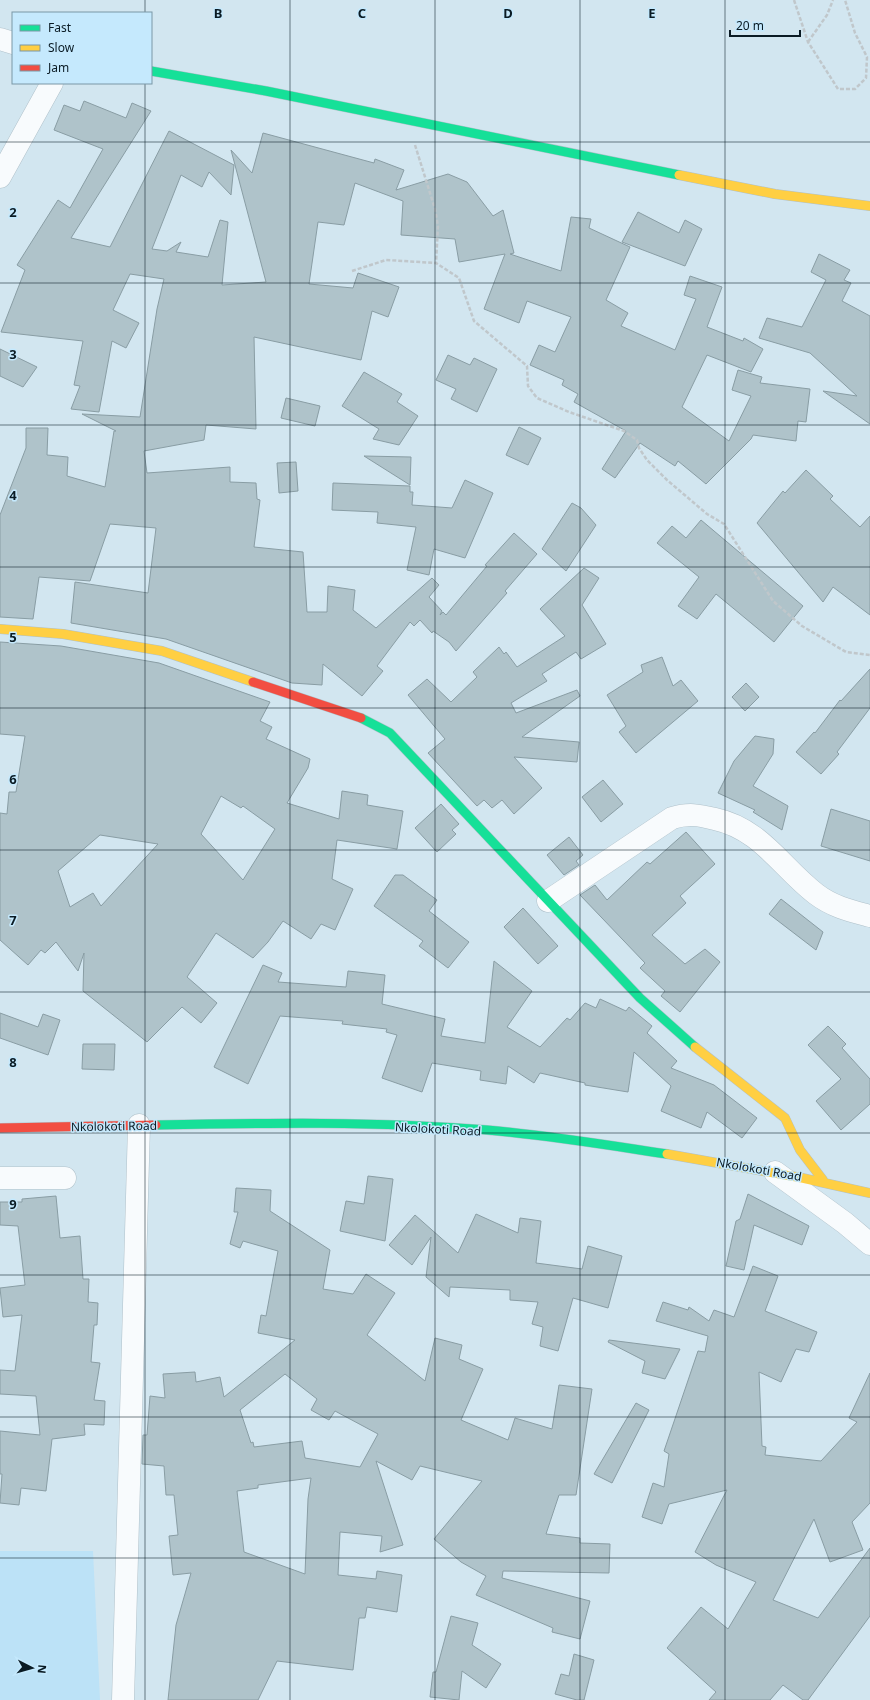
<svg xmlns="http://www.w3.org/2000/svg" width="870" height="1700" viewBox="0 0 870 1700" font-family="'Noto Sans',sans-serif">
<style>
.built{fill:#bce2f7}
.building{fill:#afc3ca;stroke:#899da4;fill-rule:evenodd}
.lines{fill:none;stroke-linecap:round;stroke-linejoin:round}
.street-casing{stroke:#b0c1ca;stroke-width:23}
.fast-casing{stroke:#b0c1ca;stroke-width:10}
.slow-casing{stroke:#b0c1ca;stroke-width:10}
.jam-casing{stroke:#b0c1ca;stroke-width:10}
.path{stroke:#c0c7cb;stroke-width:2.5;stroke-dasharray:4 2;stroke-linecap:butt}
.street{stroke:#f8fbfd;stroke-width:22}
.fast{stroke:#16e098;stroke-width:9}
.slow{stroke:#ffcf43;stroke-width:9}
.jam{stroke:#f24e42;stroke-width:9}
.grid{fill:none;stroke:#0a1b24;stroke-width:1;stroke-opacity:0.55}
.labels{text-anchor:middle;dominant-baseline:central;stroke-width:3;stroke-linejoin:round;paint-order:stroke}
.street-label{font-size:12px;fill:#0a1b24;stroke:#c5e9fd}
.grid-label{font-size:13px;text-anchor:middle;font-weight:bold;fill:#0a1b24;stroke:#c5e9fd;stroke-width:3;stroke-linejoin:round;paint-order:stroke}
</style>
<rect width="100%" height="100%" fill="#d2e6f0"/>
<path class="built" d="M 0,1551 L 93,1551 L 100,1700 L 0,1700 Z"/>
<path class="building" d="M 84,101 L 126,118 L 132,103 L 151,111 L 71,238 L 110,247 L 169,131 L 234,165 L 231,195 L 209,172 L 202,187 L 181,175 L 152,249 L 167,251 L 181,242 L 176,252 L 208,257 L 220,220 L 228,222 L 222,285 L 266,282 L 231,150 L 252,173 L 263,133 L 374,163 L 375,159 L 404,170 L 396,190 L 448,174 L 467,182 L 493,216 L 503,210 L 514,253 L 510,254 L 561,271 L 571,217 L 591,219 L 589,228 L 630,247 L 606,300 L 628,313 L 621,326 L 675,350 L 696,299 L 684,295 L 690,276 L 722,287 L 707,327 L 743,341 L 744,338 L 763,349 L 751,372 L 707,355 L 682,407 L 729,441 L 751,396 L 732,390 L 738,370 L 762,377 L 760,383 L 810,389 L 806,422 L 798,421 L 796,441 L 753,435 L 751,439 L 706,484 L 678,461 L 675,466 L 640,443 L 615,478 L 602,469 L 626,431 L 574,402 L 578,394 L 562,385 L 564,380 L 530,365 L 539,345 L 555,352 L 571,317 L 527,301 L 519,323 L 484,309 L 505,254 L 459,262 L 455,239 L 401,235 L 403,201 L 355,183 L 344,225 L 318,222 L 309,284 L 353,288 L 358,273 L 399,287 L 388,317 L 372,311 L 361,360 L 254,337 L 256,429 L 206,425 L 204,440 L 144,451 L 147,473 L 230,467 L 230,482 L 256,483 L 257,499 L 260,500 L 254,547 L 303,552 L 307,612 L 327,612 L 328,586 L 355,590 L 353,610 L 376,628 L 432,578 L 439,585 L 429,597 L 442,611 L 440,615 L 443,612 L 446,615 L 487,566 L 485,565 L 514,533 L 537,554 L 505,591 L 507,593 L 456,651 L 449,642 L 433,631 L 432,633 L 420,620 L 414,626 L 410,622 L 377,666 L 383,671 L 362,696 L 323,664 L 322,685 L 292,683 L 166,639 L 71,623 L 75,582 L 148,593 L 156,528 L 110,524 L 90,581 L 39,577 L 33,619 L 0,617 L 0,515 L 26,448 L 26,428 L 48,428 L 47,455 L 68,457 L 67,476 L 105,487 L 114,431 L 116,431 L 82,414 L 140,417 L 157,309 L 164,279 L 130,274 L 113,310 L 139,323 L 126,348 L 112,341 L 99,412 L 71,409 L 80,386 L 74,385 L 83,341 L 1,332 L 25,270 L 17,265 L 58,200 L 70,208 L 103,149 L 54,130 L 64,105 L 80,111 Z
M 638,212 L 679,233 L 685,220 L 702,229 L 685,266 L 622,242 Z
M 819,254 L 850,270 L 844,280 L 851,283 L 842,301 L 870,316 L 870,424 L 823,391 L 857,396 L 810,353 L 759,338 L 767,318 L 802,327 L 826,280 L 811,272 Z
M 0,349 L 37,367 L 23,387 L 0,376 Z
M 448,355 L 470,365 L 474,358 L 497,369 L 477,412 L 451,399 L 456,389 L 436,380 Z
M 364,372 L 402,394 L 397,402 L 418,416 L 399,445 L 373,439 L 379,429 L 342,406 Z
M 286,398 L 320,406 L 315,426 L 281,418 Z
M 519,427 L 541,438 L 528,465 L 506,455 Z
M 364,456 L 411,457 L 410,485 Z
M 296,462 L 298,491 L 279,493 L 277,463 Z
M 806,470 L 833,496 L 830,499 L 860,527 L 870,516 L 870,615 L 833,587 L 823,602 L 757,523 L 783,491 L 785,493 Z
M 465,480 L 493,493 L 465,558 L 434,549 L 429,575 L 407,570 L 416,527 L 377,523 L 378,512 L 332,510 L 333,483 L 410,486 L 410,492 L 413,492 L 412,505 L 452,508 Z
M 572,503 L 581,508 L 596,525 L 566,571 L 542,549 Z
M 701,520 L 803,606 L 774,642 L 716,594 L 697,619 L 678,606 L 699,577 L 657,543 L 672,526 L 686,538 Z
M 584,568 L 599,578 L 582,605 L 606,644 L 581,659 L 576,652 L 542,674 L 547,681 L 511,703 L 516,713 L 577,690 L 580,696 L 522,737 L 579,742 L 577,762 L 514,757 L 542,788 L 514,814 L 502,800 L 492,808 L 484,800 L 477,806 L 428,753 L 445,739 L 408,695 L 427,679 L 451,702 L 477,677 L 473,672 L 499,647 L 504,654 L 506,652 L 517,667 L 565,636 L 540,609 Z
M 0,642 L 61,646 L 159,663 L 270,702 L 260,721 L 272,727 L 266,739 L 310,759 L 308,768 L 287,803 L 339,819 L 342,791 L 368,795 L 367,805 L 403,811 L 397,849 L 337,840 L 332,879 L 353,889 L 335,930 L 321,924 L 311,939 L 283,921 L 268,942 L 253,958 L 216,933 L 187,977 L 217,1003 L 201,1023 L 182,1007 L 147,1042 L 83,991 L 84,953 L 78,971 L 56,942 L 45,953 L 41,950 L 28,965 L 0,940 L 0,813 L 7,814 L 9,792 L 16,792 L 25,736 L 0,734 ZM 221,796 L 241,808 L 243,806 L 275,829 L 243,880 L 201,834 ZM 100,835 L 158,844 L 101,906 L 93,893 L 70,907 L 58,871 Z
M 662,657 L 673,686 L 681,680 L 698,701 L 636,753 L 619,732 L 626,726 L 607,695 L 643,672 L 641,665 Z
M 870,669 L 870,708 L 837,752 L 839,754 L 821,774 L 796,752 L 814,732 L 815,733 L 840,700 L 841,701 Z
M 746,683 L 759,697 L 745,711 L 732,697 Z
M 755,736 L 774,739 L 773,754 L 753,786 L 788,806 L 782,830 L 753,812 L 755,810 L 718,793 L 734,761 Z
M 603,780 L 623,804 L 601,822 L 582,797 Z
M 441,804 L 459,824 L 452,830 L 456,834 L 437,852 L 415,828 Z
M 831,809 L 870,821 L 870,861 L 821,846 Z
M 686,832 L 715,864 L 680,896 L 686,903 L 652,935 L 685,964 L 705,949 L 720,962 L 680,1012 L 661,996 L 665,991 L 640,968 L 645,963 L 580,895 L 595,885 L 607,900 L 647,862 L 650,864 Z
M 569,837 L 583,855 L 576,861 L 579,865 L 564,875 L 547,855 Z
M 395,875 L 403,875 L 437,900 L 429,911 L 469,942 L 448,968 L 419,946 L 423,941 L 374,906 Z
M 781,899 L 823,932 L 816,950 L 769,914 Z
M 523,908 L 558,946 L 538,964 L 504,927 Z
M 494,961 L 532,991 L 507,1027 L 540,1047 L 567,1018 L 570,1020 L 585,1003 L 596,1008 L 600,999 L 626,1011 L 629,1007 L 652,1026 L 647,1033 L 677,1061 L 671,1068 L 714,1085 L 757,1118 L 742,1138 L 707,1112 L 701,1128 L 661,1111 L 671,1086 L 634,1052 L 628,1092 L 585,1085 L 585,1083 L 540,1073 L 534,1083 L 508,1066 L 506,1084 L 480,1080 L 481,1071 L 432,1063 L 422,1092 L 382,1078 L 397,1035 L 386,1032 L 387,1029 L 342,1024 L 343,1021 L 280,1016 L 248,1084 L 214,1067 L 263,965 L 282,973 L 278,982 L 346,987 L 348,971 L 385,975 L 382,1004 L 445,1019 L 441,1036 L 485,1043 Z
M 0,1013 L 38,1027 L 43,1014 L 60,1020 L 48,1055 L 0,1038 Z
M 828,1026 L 846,1044 L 842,1048 L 870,1079 L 870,1104 L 841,1130 L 816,1101 L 841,1079 L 808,1045 Z
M 83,1044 L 115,1044 L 114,1070 L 82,1069 Z
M 368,1176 L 393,1179 L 385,1241 L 340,1231 L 346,1201 L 364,1204 Z
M 236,1188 L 271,1190 L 270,1211 L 330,1250 L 323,1289 L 353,1294 L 366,1274 L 395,1293 L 367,1335 L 425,1381 L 435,1338 L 462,1345 L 459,1359 L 483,1369 L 461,1420 L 508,1440 L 515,1418 L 552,1429 L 559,1385 L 592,1389 L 576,1495 L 559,1495 L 546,1534 L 580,1538 L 580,1543 L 610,1544 L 609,1573 L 503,1571 L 502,1578 L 590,1601 L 580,1639 L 552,1632 L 553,1628 L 476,1595 L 486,1576 L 461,1562 L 434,1539 L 482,1481 L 420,1466 L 412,1480 L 376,1461 L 403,1545 L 380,1552 L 382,1536 L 340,1532 L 338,1575 L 376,1579 L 377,1571 L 402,1575 L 397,1612 L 367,1607 L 365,1618 L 359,1618 L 353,1670 L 277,1661 L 258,1700 L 168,1700 L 176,1625 L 191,1573 L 173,1575 L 169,1536 L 178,1535 L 174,1495 L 166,1495 L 164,1466 L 142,1464 L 143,1435 L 147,1435 L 150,1396 L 165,1398 L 163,1374 L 195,1372 L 196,1382 L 220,1377 L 224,1397 L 295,1340 L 258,1333 L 261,1315 L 266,1316 L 278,1251 L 243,1241 L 240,1248 L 230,1244 L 238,1212 L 234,1212 ZM 285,1374 L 317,1399 L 311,1410 L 329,1420 L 335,1411 L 378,1434 L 360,1467 L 305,1458 L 302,1441 L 254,1447 L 253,1442 L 251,1443 L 240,1410 ZM 311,1478 L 308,1499 L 305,1574 L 244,1552 L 237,1491 L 258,1488 L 258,1485 Z
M 748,1194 L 809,1226 L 802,1245 L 754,1225 L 744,1270 L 726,1266 L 736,1221 L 740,1219 Z
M 56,1196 L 60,1238 L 80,1236 L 83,1279 L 89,1279 L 88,1302 L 98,1303 L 97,1325 L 94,1325 L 91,1362 L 100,1363 L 94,1400 L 105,1401 L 104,1425 L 84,1424 L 85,1435 L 52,1439 L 46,1491 L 21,1488 L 19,1505 L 0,1503 L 2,1474 L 0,1474 L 0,1431 L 40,1435 L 36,1396 L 0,1394 L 0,1370 L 15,1371 L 22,1315 L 3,1317 L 0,1288 L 25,1285 L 18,1226 L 0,1225 L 0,1202 L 22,1202 L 22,1199 Z
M 476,1214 L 518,1233 L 520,1218 L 541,1221 L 536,1263 L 582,1269 L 588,1246 L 622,1256 L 608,1308 L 573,1298 L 558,1351 L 540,1346 L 543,1327 L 532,1324 L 538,1302 L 510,1300 L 510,1290 L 450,1287 L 449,1297 L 426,1277 L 431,1237 L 412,1265 L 389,1245 L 415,1215 L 458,1253 Z
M 753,1266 L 778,1276 L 765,1311 L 817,1332 L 809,1352 L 796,1349 L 781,1382 L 759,1372 L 762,1446 L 766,1447 L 765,1455 L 821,1461 L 857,1422 L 849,1418 L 870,1373 L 870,1503 L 852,1522 L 863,1550 L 830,1562 L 814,1519 L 773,1600 L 818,1618 L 870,1548 L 870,1616 L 808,1700 L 803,1700 L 783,1685 L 770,1700 L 709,1700 L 716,1692 L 667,1648 L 701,1607 L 728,1629 L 756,1582 L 716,1565 L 695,1552 L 727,1490 L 669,1504 L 662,1524 L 642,1517 L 653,1483 L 664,1487 L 669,1454 L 664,1451 L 698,1351 L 705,1352 L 708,1336 L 656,1321 L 663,1302 L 688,1310 L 689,1307 L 709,1321 L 714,1310 L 734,1317 Z
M 609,1340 L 680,1349 L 665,1379 L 642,1373 L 645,1361 L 608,1342 Z
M 636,1403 L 649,1410 L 612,1483 L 594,1474 Z
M 451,1616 L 478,1623 L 472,1645 L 501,1664 L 486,1688 L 462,1671 L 459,1700 L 430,1697 L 433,1672 L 436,1672 Z
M 574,1654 L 594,1660 L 584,1700 L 577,1700 L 555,1694 L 561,1674 L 569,1676 Z"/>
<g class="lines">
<g class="street-casing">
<path id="street" d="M 0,39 L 13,43
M 0,177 L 52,83
M 548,901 L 672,818 C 689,813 698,815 715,819 C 761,829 781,867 816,894 C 833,907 851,911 870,916
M 775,1172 L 845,1223 L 870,1244
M 0,1178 L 65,1178
M 123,1700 L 139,1125"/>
</g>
<g class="fast-casing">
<path id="fast" d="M 151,71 L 266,91 L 679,175
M 361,718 L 390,733 L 640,998 L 695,1047
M 156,1125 C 266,1123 377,1121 487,1130 C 547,1135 607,1145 667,1154"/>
</g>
<g class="slow-casing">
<path id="slow" d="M 679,175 L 775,194 L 870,206
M 0,629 L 63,634 L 162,651 L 253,682
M 695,1047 L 785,1118 L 800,1150 L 823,1180
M 667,1154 L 802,1178 L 870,1193"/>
</g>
<g class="jam-casing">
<path id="jam" d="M 253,682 L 361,718
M 0,1128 L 156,1125"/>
</g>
<path class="path" d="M 794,0 L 808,42 L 838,89 L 855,89 L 866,78 L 867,57 L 855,33 L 845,0
M 808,42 L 827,15 L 833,0
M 415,145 L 435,209 L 438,226 L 436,263
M 352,271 L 386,260 L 436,263 L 459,278 L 474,321 L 527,366 L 528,386 L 537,398 L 569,412 L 624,431 L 637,440 L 639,448 L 647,460 L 667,480 L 707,514 L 724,524 L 773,601 L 802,626 L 846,652 L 870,655"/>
<use href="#street" class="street"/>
<use href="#fast" class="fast"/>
<use href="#slow" class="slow"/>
<use href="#jam" class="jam"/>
</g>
<path class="grid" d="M 145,0 L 145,13M 290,0 L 290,1700M 435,0 L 435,1700M 580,0 L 580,1700M 725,0 L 725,1700M 145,83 L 145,1700M 0,142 L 870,142M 0,283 L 870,283M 0,425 L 870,425M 0,567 L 870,567M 0,708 L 870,708M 0,850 L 870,850M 0,992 L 870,992M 0,1133 L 870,1133M 0,1275 L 870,1275M 0,1417 L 870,1417M 0,1558 L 870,1558"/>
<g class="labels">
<g class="street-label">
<text transform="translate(114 1126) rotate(-1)">Nkolokoti Road</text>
<text transform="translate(438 1129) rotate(3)">Nkolokoti Road</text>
<text transform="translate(759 1169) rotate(10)">Nkolokoti Road</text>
</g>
</g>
<g class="grid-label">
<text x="218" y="18">B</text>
<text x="362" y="18">C</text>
<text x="508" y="18">D</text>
<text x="652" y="18">E</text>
<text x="13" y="217">2</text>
<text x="13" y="359">3</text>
<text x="13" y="500">4</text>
<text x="13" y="642">5</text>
<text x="13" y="784">6</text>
<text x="13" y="925">7</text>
<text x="13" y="1067">8</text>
<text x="13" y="1209">9</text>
</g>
<rect x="12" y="12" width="140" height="72" fill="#c5e9fd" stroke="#7a97a6"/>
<rect x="20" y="25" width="20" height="6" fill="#16e098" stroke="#7a97a6"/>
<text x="48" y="32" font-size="12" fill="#0a1b24">Fast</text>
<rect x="20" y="45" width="20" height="6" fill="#ffcf43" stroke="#7a97a6"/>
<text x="48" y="52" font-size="12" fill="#0a1b24">Slow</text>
<rect x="20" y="65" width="20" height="6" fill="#f24e42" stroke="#7a97a6"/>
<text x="48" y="72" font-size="12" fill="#0a1b24">Jam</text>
<g transform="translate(32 1668) rotate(96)" stroke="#c5e9fd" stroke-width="3" paint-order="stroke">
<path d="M0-3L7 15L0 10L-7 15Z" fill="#0a1b24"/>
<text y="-6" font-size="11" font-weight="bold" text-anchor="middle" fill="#0a1b24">N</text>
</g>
<path d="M730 30v6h70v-6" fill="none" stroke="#0a1b24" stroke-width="2"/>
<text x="736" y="30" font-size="12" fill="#0a1b24" stroke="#c5e9fd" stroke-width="3" paint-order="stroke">20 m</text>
</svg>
